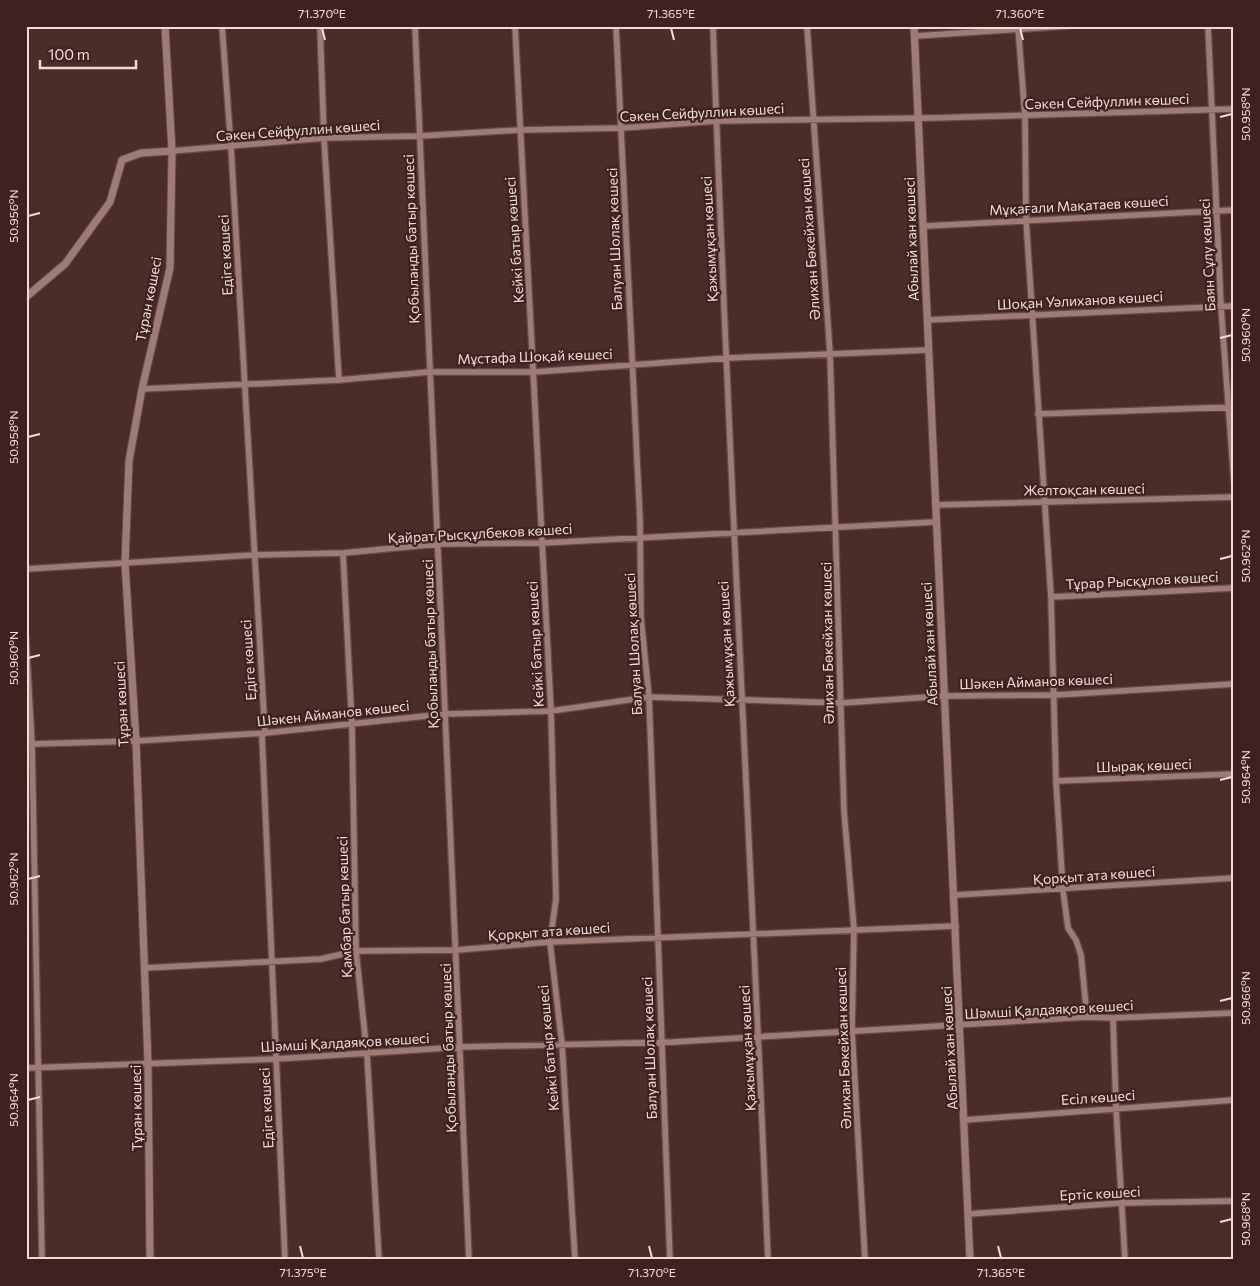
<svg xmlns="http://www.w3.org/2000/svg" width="1260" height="1286" viewBox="0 0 1260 1286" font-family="Commissioner,sans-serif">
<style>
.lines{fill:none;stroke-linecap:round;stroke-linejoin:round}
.minor-casing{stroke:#654b49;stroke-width:8}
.tertiary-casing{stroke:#654b49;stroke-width:9}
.minor{stroke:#9f7b76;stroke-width:5.5}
.tertiary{stroke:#9f7b76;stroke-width:7}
.ticks{fill:none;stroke:#f0dcd9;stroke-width:2}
.labels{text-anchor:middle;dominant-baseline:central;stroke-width:4.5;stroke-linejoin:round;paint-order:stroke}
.street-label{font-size:14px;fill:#f0dcd9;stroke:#3f221f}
.neatline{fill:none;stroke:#f0dcd9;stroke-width:2}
.ticks-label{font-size:12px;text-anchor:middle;fill:#f0dcd9}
</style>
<rect width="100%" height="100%" fill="#4a2c29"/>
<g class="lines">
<g class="minor-casing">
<path id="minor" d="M 222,26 L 231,147 L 265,733 L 262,736 L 285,1260
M 320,26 L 324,138 L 339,380
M 415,26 L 469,1260
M 515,26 L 551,711 L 556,899 L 550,942 L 562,1044 L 575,1260
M 616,26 L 640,520 L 641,618 L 649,697 L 670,1260
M 713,26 C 727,438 751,849 768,1260
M 807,26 L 830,353 L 844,811 L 854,929 L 852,1030 L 865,1260
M 1018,26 L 1025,116 L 1026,219 L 1051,597 L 1056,781 L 1063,890 L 1068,928 L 1076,940 L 1081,955 L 1087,1017
M 1208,26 L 1221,307 L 1234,482
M 915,36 L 1068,26
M 172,151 L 324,138 L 419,136 L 519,130 L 622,128 L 716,121 L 932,118 L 1234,109
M 925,226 L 1234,210
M 927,320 L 1234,306
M 142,389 L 339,380 L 429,372 L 534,372 L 728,358 L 929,350
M 1038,414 L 1234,407
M 935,505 L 1234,497
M 343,553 L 352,726 L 356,951 L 367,1054 L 379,1260
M 26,569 L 254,555 L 343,553 L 438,544 L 542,543 L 935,522
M 1051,597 L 1234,588
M 26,638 L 32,744 L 42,1260
M 32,744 L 136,741 L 265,733 L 445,714 L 551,711 L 649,697 L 841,703 L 944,696 L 1055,695 L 1234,684
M 1056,781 L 1234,774
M 955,895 L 1234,878
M 144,968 L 321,959 L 356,951 L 457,950 L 550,942 L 956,926
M 1113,1018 L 1116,1108 L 1125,1260
M 26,1068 L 276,1059 L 461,1047 L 673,1042 L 1087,1017 L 1113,1018 L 1234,1013
M 964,1120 L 1234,1100
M 968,1214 L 1121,1203 L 1234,1201"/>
</g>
<g class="tertiary-casing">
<path id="tertiary" d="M 914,26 L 970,1260
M 26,297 L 65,264 L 110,202 L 122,160 L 141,153 L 172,151
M 150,1260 L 148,1063 L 136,741 L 125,563 L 129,461 L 142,389 L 170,268 L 172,151 L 165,26"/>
</g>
<use href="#minor" class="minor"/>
<use href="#tertiary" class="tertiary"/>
</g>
<path class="ticks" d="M 322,28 L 325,40M 671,28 L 674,40M 1020,28 L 1023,40M 1220,117 L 1232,114M 28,216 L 40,213M 1220,338 L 1232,335M 28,437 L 40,434M 1220,559 L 1232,556M 28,658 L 40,655M 1220,780 L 1232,777M 28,879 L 40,876M 1220,1001 L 1232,998M 28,1100 L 40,1097M 1220,1222 L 1232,1219M 300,1246 L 303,1258M 649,1246 L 652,1258M 998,1246 L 1001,1258"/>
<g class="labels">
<g class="street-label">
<text transform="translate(1107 101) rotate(-2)">Сәкен Сейфуллин көшесі</text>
<text transform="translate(702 112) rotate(-3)">Сәкен Сейфуллин көшесі</text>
<text transform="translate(298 130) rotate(-4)">Сәкен Сейфуллин көшесі</text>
<text transform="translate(1079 205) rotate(-3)">Мұқағали Мақатаев көшесі</text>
<text transform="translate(411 239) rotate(-92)">Қобыланды батыр көшесі</text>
<text transform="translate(614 239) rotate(-92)">Балуан Шолақ көшесі</text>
<text transform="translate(709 239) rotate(-93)">Қажымұқан көшесі</text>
<text transform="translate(809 239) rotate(-94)">Әлихан Бөкейхан көшесі</text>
<text transform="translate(911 239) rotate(-92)">Абылай хан көшесі</text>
<text transform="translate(514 240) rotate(-94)">Кейкі батыр көшесі</text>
<text transform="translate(225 255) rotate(-93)">Едіге көшесі</text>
<text transform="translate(1207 255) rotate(-93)">Баян Сұлу көшесі</text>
<text transform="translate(148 299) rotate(-79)">Тұран көшесі</text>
<text transform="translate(1080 300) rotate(-3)">Шоқан Уәлиханов көшесі</text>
<text transform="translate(535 356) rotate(-2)">Мұстафа Шоқай көшесі</text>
<text transform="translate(1084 489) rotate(-1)">Желтоқсан көшесі</text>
<text transform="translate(480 533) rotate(-3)">Қайрат Рысқұлбеков көшесі</text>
<text transform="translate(1142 580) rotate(-3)">Тұрар Рысқұлов көшесі</text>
<text transform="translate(827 643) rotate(-91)">Әлихан Бөкейхан көшесі</text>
<text transform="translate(430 644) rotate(-92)">Қобыланды батыр көшесі</text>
<text transform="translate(535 644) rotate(-93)">Кейкі батыр көшесі</text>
<text transform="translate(633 644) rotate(-93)">Балуан Шолақ көшесі</text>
<text transform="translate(726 644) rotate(-93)">Қажымұқан көшесі</text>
<text transform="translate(929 644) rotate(-93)">Абылай хан көшесі</text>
<text transform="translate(248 660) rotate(-94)">Едіге көшесі</text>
<text transform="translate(1036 681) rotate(-2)">Шәкен Айманов көшесі</text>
<text transform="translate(121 704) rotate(-93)">Тұран көшесі</text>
<text transform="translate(333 713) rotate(-6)">Шәкен Айманов көшесі</text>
<text transform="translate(1144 765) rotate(-2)">Шырақ көшесі</text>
<text transform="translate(1094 875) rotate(-4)">Қорқыт ата көшесі</text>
<text transform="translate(344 907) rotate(-92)">Қамбар батыр көшесі</text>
<text transform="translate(549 931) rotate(-4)">Қорқыт ата көшесі</text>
<text transform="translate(1049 1009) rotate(-3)">Шәмші Қалдаяқов көшесі</text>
<text transform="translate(345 1042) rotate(-3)">Шәмші Қалдаяқов көшесі</text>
<text transform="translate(448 1048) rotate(-92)">Қобыланды батыр көшесі</text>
<text transform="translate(548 1048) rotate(-95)">Кейкі батыр көшесі</text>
<text transform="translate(649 1048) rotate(-92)">Балуан Шолақ көшесі</text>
<text transform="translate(747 1048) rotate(-93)">Қажымұқан көшесі</text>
<text transform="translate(843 1048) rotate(-92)">Әлихан Бөкейхан көшесі</text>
<text transform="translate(949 1048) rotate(-93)">Абылай хан көшесі</text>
<text transform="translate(1098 1097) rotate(-4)">Есіл көшесі</text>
<text transform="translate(136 1108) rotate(-91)">Тұран көшесі</text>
<text transform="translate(266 1108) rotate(-93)">Едіге көшесі</text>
<text transform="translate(1100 1193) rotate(-3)">Ертіс көшесі</text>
</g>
</g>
<rect width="1260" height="1286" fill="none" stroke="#3f221f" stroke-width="55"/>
<path d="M40 60v8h96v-8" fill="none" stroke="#f0dcd9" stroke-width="2.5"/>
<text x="48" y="60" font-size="15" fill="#f0dcd9" stroke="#3f221f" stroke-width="4" paint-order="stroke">100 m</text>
<rect x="28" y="28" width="1204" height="1230" class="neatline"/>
<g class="ticks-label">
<text x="322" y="18">71.370°E</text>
<text x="671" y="18">71.365°E</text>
<text x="1020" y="18">71.360°E</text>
<text transform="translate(1246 114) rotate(-90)" y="4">50.958°N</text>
<text transform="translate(14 216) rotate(-90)" y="4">50.956°N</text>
<text transform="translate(1246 335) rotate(-90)" y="4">50.960°N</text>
<text transform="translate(14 437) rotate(-90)" y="4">50.958°N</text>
<text transform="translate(1246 556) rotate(-90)" y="4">50.962°N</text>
<text transform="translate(14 658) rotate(-90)" y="4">50.960°N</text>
<text transform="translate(1246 777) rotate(-90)" y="4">50.964°N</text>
<text transform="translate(14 879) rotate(-90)" y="4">50.962°N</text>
<text transform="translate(1246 998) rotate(-90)" y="4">50.966°N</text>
<text transform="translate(14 1100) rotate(-90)" y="4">50.964°N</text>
<text transform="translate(1246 1219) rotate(-90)" y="4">50.968°N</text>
<text x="303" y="1277">71.375°E</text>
<text x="652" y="1277">71.370°E</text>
<text x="1001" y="1277">71.365°E</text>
</g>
</svg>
